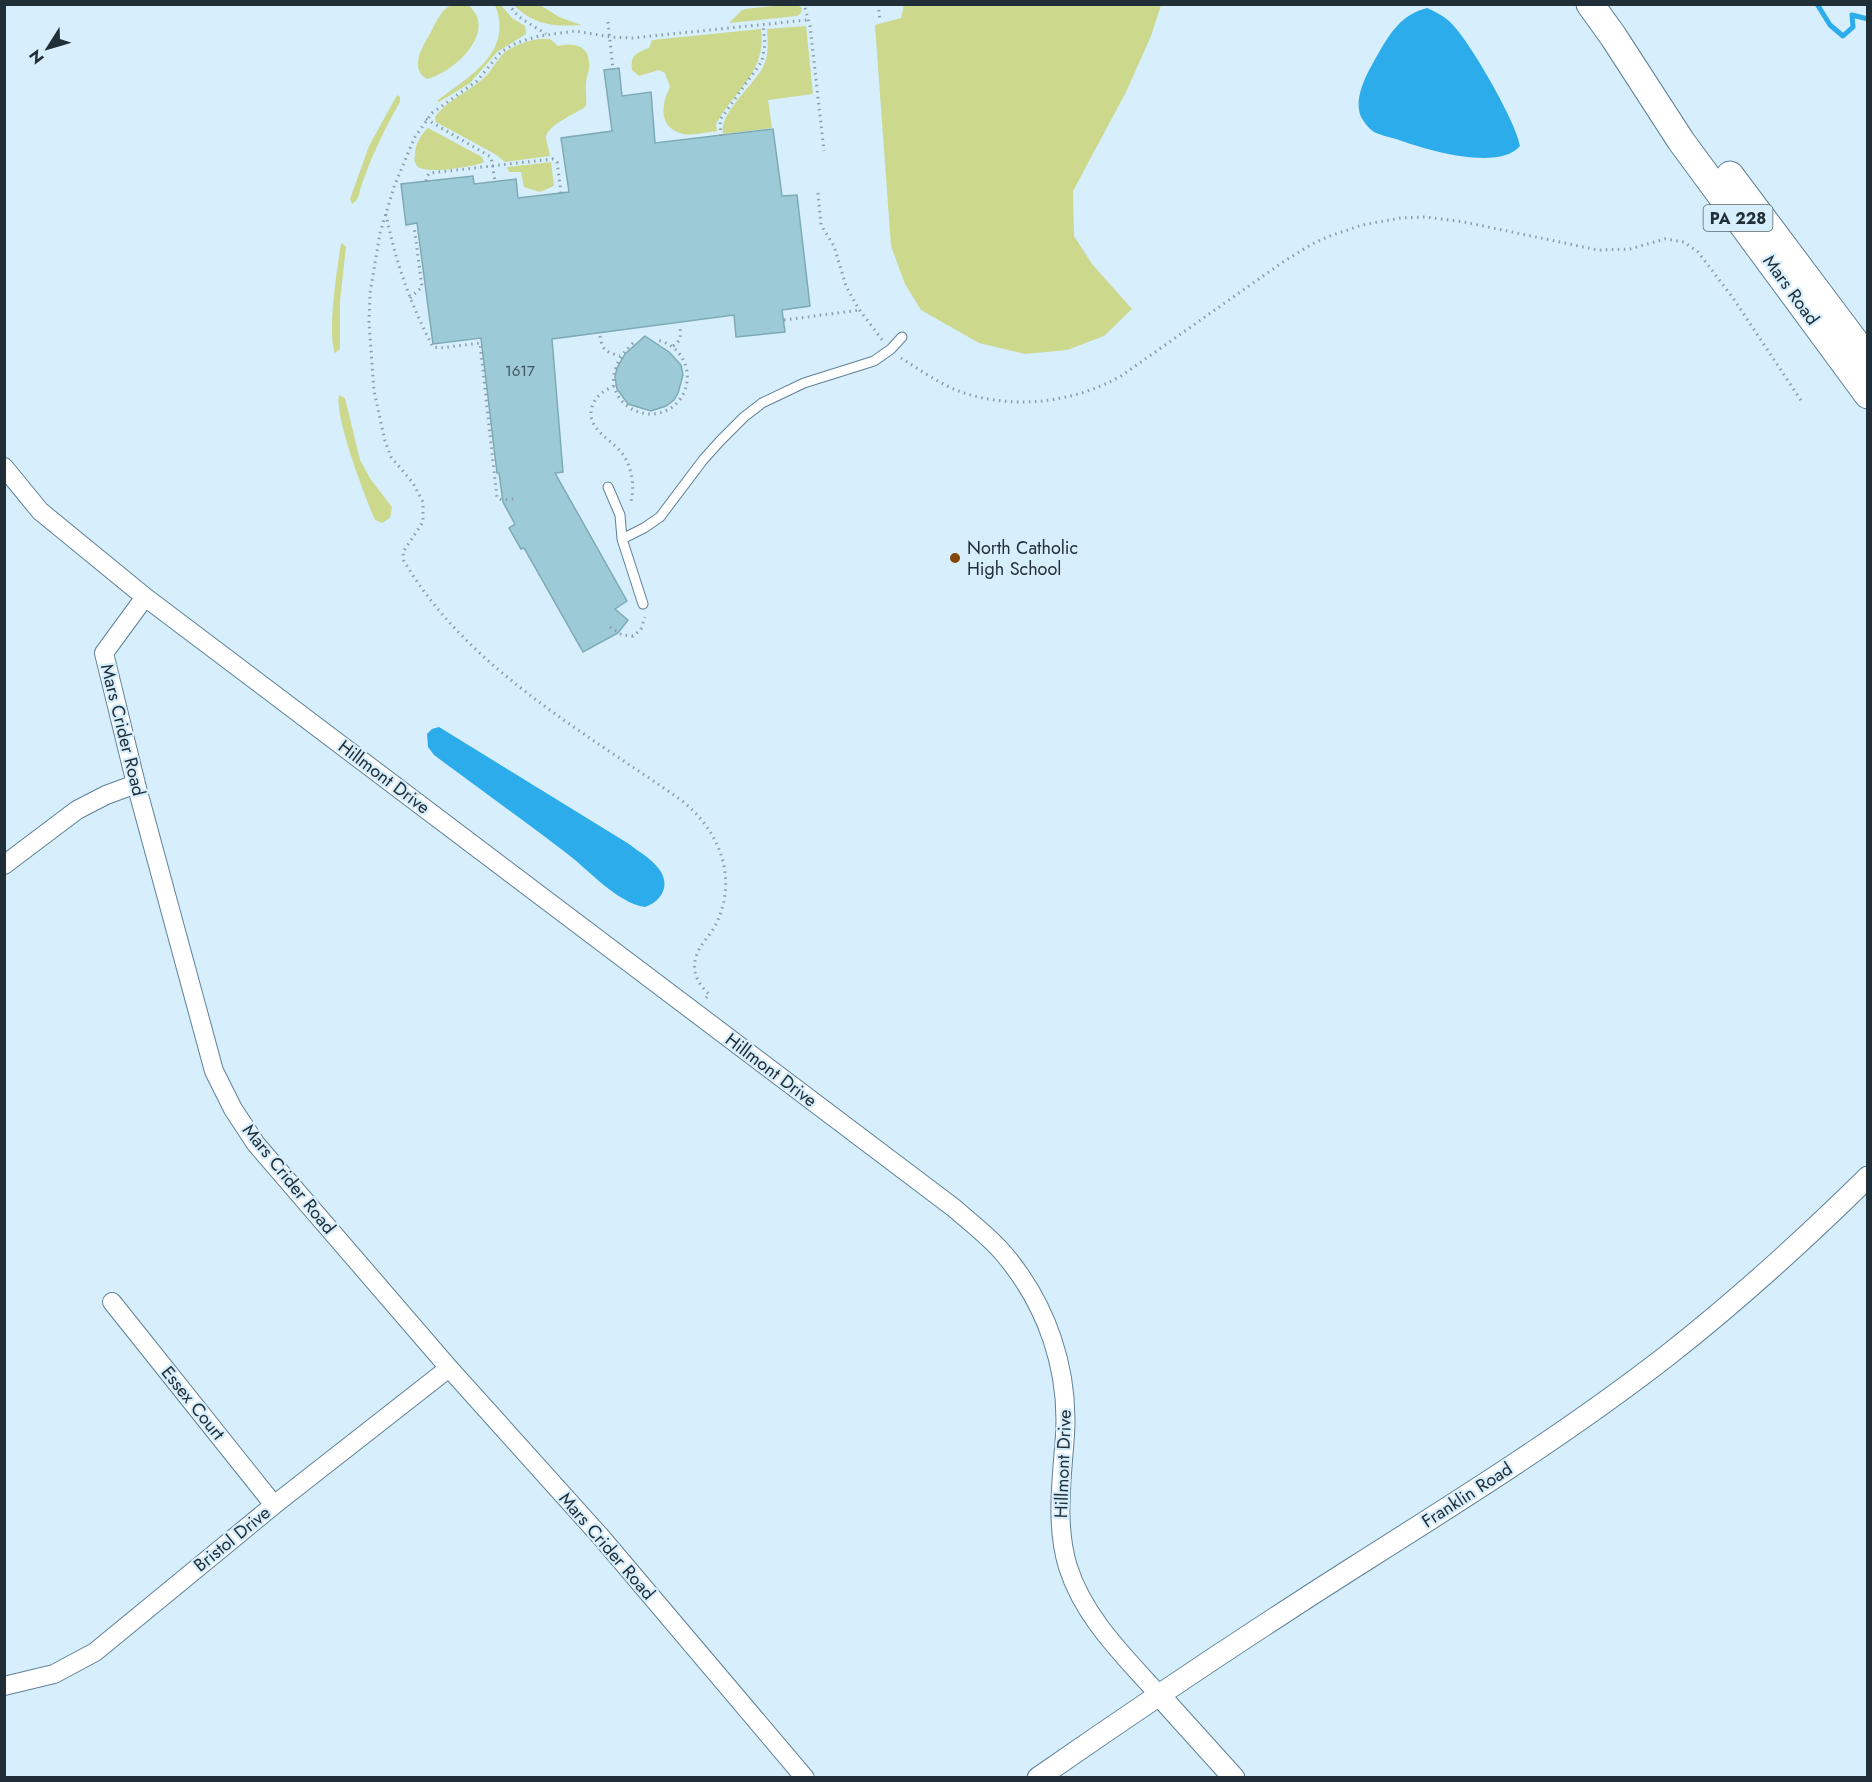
<svg xmlns="http://www.w3.org/2000/svg" width="1872" height="1782" viewBox="0 0 1872 1782" font-family="Jost,sans-serif">
<style>
.green{fill:#ccd88c}
.water{fill:#2daceb}
.lines{fill:none;stroke-linecap:round;stroke-linejoin:round}
.stream{stroke:#2daceb;stroke-width:5}
.building{fill:#9ccad6;stroke:#7daab6;stroke-width:1.5}
.service-casing{stroke:#5f8197;stroke-width:11}
.minor-casing{stroke:#5f8197;stroke-width:20}
.tertiary-casing{stroke:#5f8197;stroke-width:23}
.primary-casing{stroke:#5f8197;stroke-width:29}
.path{stroke:#8a9da9;stroke-width:3;stroke-dasharray:1.5 4.5;stroke-linecap:butt}
.service{stroke:#fff;stroke-width:9}
.minor{stroke:#fff;stroke-width:18}
.tertiary{stroke:#fff;stroke-width:21}
.primary{stroke:#fff;stroke-width:27}
.poi-dot{fill:#85460a;stroke:#d7eefc;stroke-width:2}
.labels{text-anchor:middle;dominant-baseline:central;stroke-width:4.5;stroke-linejoin:round;paint-order:stroke}
.number-label{font-size:15px;fill:#3f5560}
.shield{fill:#d7eefc;stroke:#576873;stroke-width:1.5}
.shield-label{font-size:16px;font-weight:bold;fill:#202e38}
.street-label{font-size:18px;fill:#202e38;stroke:#d7eefc}
.poi-label{font-size:18px;fill:#202e38;stroke:#d7eefc;text-anchor:start}
</style>
<rect width="100%" height="100%" fill="#d7eefc"/>
<path class="green" d="M 795,4 L 802,8 L 801,13 L 797,16 L 729,23 L 741,11 L 745,9 Z
M 451,5 L 468,5 C 499,30 455,72 427,79 C 408,68 423,46 431,32 C 436,22 441,10 451,5 Z
M 495,5 L 501,5 L 512,18 L 525,26 L 526,34 L 497,52 L 470,83 L 439,102 L 437,101 C 469,76 514,53 495,5 Z
M 514,5 L 540,5 L 559,17 L 581,25 C 555,27 533,25 514,5 Z
M 904,5 L 1161,5 L 1151,36 L 1126,92 L 1073,191 L 1074,236 L 1092,264 L 1132,309 L 1104,336 L 1067,350 L 1025,354 L 979,343 L 921,310 L 905,284 L 891,246 L 875,25 L 901,18 Z
M 806,26 L 813,94 L 768,100 L 772,128 L 723,134 C 719,113 753,86 763,67 C 769,56 768,41 767,29 Z
M 761,29 C 766,70 740,86 720,117 L 716,124 L 717,131 C 707,132 692,136 683,134 C 658,128 661,105 670,87 L 665,73 L 659,70 L 639,76 L 632,70 C 630,55 636,53 649,48 L 652,40 Z
M 539,39 L 550,39 L 558,46 C 576,42 591,46 589,68 C 589,73 586,77 586,82 C 585,90 587,98 586,106 C 576,114 546,125 546,138 C 547,144 549,150 550,156 L 505,162 L 495,154 L 436,122 L 435,117 C 448,99 471,91 487,75 C 494,67 498,57 508,50 C 518,44 527,41 539,39 Z
M 397,95 L 400,97 L 400,102 C 385,128 372,155 362,184 C 359,192 360,199 352,204 L 350,199 L 369,146 Z
M 428,128 L 482,157 L 484,162 C 474,167 427,174 418,167 C 414,163 414,159 415,154 C 415,145 421,134 428,128 Z
M 551,162 L 554,186 L 540,192 L 524,187 L 521,172 L 509,172 L 507,167 Z
M 342,243 L 346,247 L 340,301 L 340,349 L 335,353 C 327,334 337,267 341,244 Z
M 339,395 L 345,398 L 360,460 L 371,480 L 392,507 L 390,518 L 382,523 L 375,520 C 365,497 334,416 339,395 Z"/>
<path class="water" d="M 1427,8 C 1436,12 1444,16 1451,23 C 1469,40 1517,123 1520,146 C 1498,172 1424,149 1396,139 C 1389,137 1380,135 1374,132 C 1370,130 1361,119 1360,114 C 1354,95 1369,70 1378,54 C 1391,32 1401,15 1427,8 Z
M 439,727 L 629,844 C 639,852 652,859 659,869 C 671,885 662,901 645,907 C 617,903 588,869 565,852 C 522,819 478,788 434,755 L 428,747 L 427,734 L 432,729 Z"/>
<g class="lines">
<path class="stream" d="M 1817,4 L 1830,25 L 1843,36 L 1853,27 L 1852,15 L 1868,19"/>
</g>
<path class="building" d="M 619,68 L 622,96 L 651,92 L 655,143 L 773,129 L 782,196 L 797,195 L 810,306 L 782,310 L 785,332 L 736,337 L 734,315 L 552,339 L 563,472 L 555,473 L 627,601 L 615,609 L 628,620 L 618,633 L 583,652 L 524,548 L 521,549 L 509,528 L 515,524 L 503,502 L 499,473 L 497,473 L 481,338 L 433,344 L 417,223 L 406,225 L 401,184 L 473,176 L 474,184 L 516,179 L 518,198 L 569,192 L 561,138 L 612,131 L 604,70 Z
M 645,336 L 669,352 L 681,365 L 683,375 L 678,393 L 674,400 L 666,406 L 651,411 L 628,404 L 617,389 L 615,377 L 617,368 L 625,354 Z"/>
<g class="lines">
<g class="service-casing">
<path id="service" d="M 608,487 L 620,515 L 622,539 L 643,604
M 622,539 L 644,528 L 660,517 L 703,460 L 720,441 L 744,417 L 762,403 L 804,383 L 874,361 L 891,349 L 902,337"/>
</g>
<g class="minor-casing">
<path id="minor" d="M 4,467 L 40,511 L 145,597 L 104,653 L 136,784 L 214,1071 L 233,1109 L 256,1144 L 449,1368 L 601,1537 L 805,1778
M 145,597 L 954,1208 C 971,1223 990,1237 1004,1254 C 1047,1305 1069,1369 1065,1435 C 1062,1478 1055,1525 1068,1567 C 1084,1618 1125,1657 1160,1696
M 4,865 L 77,810 L 106,795 L 136,784
M 112,1302 L 274,1505
M 4,1686 L 54,1674 L 95,1652 L 274,1505 L 449,1368"/>
</g>
<g class="tertiary-casing">
<path id="tertiary" d="M 1160,1696 L 1234,1778
M 1038,1778 C 1143,1705 1249,1634 1356,1566 C 1462,1499 1569,1432 1668,1355 C 1738,1300 1804,1240 1868,1177"/>
</g>
<g class="primary-casing">
<path id="primary" d="M 1590,4 L 1613,36 L 1681,141 L 1868,395
M 1730,175 L 1868,359"/>
</g>
<path class="path" d="M 508,4 L 519,17 L 546,34
M 878,4 L 880,21
M 805,8 L 810,26 L 824,151
M 608,22 L 613,70
M 426,119 L 491,157 L 495,181
M 721,136 L 720,120 L 762,61 L 765,44 L 763,24
M 426,181 L 427,176 L 430,173 L 553,159 L 557,162 L 561,193
M 818,193 L 821,225 L 834,246 L 846,286 L 858,308 L 883,341
M 386,214 C 395,260 411,306 433,347 L 440,348 L 480,343 L 497,498 L 502,500 L 515,499
M 410,298 L 422,287 L 414,226
M 784,320 L 860,310
M 600,336 C 602,350 606,352 620,356
M 633,343 C 579,394 652,439 681,398 C 687,389 689,377 686,367 C 682,353 671,343 657,340
M 673,346 C 681,341 681,336 680,327
M 901,358 C 920,370 940,384 961,392 C 1014,410 1073,403 1121,376 L 1283,262 L 1312,244 L 1327,237 L 1362,225 L 1401,218 L 1426,217 L 1464,222 L 1598,250 L 1630,249 L 1665,239 L 1684,242 L 1698,252 L 1733,298 L 1802,402
M 614,386 C 605,390 597,395 593,404 C 583,429 613,439 624,456 C 633,471 635,489 630,505
M 610,627 L 622,635 L 633,636 L 641,629 L 645,617
M 706,998 L 709,994 C 699,985 691,972 696,957 C 699,945 712,934 717,922 C 738,876 719,830 681,800 C 583,731 466,667 404,561 L 403,552 L 423,522 L 423,502 L 413,483 L 391,457 L 385,441 L 374,391 L 369,323 L 370,293 L 380,233 L 394,187 L 408,153 L 415,137 L 432,113 L 477,81 L 501,52 L 516,43 L 539,36 L 575,31 L 610,37 L 632,38 L 807,20"/>
<use href="#service" class="service"/>
<use href="#minor" class="minor"/>
<use href="#tertiary" class="tertiary"/>
<use href="#primary" class="primary"/>
</g>
<circle class="poi-dot" cx="955" cy="558" r="6"/>
<g class="labels">
<g class="number-label">
<text x="520" y="371">1617</text>
</g>
<rect class="shield" x="1703.5" y="205" width="69" height="26" rx="4.5"/>
<g class="shield-label">
<text x="1738" y="218">PA 228</text>
</g>
<g class="street-label">
<text transform="translate(1791 290) rotate(54)">Mars Road</text>
<text transform="translate(123 730) rotate(76)">Mars Crider Road</text>
<text transform="translate(384 777) rotate(37)">Hillmont Drive</text>
<text transform="translate(771 1070) rotate(37)">Hillmont Drive</text>
<text transform="translate(289 1179) rotate(51)">Mars Crider Road</text>
<text transform="translate(193 1403) rotate(51)">Essex Court</text>
<text transform="translate(1063 1464) rotate(-88)">Hillmont Drive</text>
<text transform="translate(1467 1495) rotate(-33)">Franklin Road</text>
<text transform="translate(232 1539) rotate(-39)">Bristol Drive</text>
<text transform="translate(607 1546) rotate(49)">Mars Crider Road</text>
</g>
<g class="poi-label">
<text x="967" y="548">North Catholic<tspan x="967" dy="21">High School</tspan></text>
</g>
</g>
<rect width="1872" height="1782" fill="none" stroke="#202e38" stroke-width="12"/>
<g transform="translate(48 48) rotate(233)" stroke="#d7eefc" stroke-width="4.5" paint-order="stroke">
<path d="M0-4.5L10 22L0 15L-10 22Z" fill="#202e38"/>
<text y="-9" font-size="16" font-weight="bold" text-anchor="middle" fill="#202e38">N</text>
</g>
</svg>
